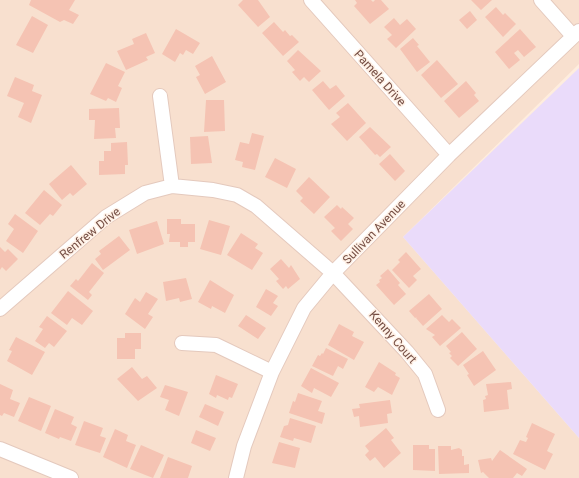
<svg xmlns="http://www.w3.org/2000/svg" width="579" height="478" viewBox="0 0 579 478" font-family="Roboto,sans-serif">
<style>
.residential{fill:#f8e0cf}
.education{fill:#eadbfa}
.building{fill:#f5c3b3}
.lines{fill:none;stroke-linecap:round;stroke-linejoin:round}
.minor-casing{stroke:#e4c9bd;stroke-width:16}
.minor{stroke:#fff;stroke-width:14}
.labels{text-anchor:middle;dominant-baseline:central;stroke-width:3;stroke-linejoin:round;paint-order:stroke}
.street-label{font-size:12px;fill:#754e44;stroke:#fff1e6}
</style>
<rect width="100%" height="100%" fill="#feedde"/>
<path class="residential" d="M 0,0 L 579,0 L 579,64 L 403,237 L 579,438 L 579,478 L 0,478 Z"/>
<path class="education" d="M 579,68 L 579,438 L 403,237 Z"/>
<path class="building" d="M 31,0 L 75,0 L 69,10 L 79,15 L 73,24 L 64,20 L 60,22 L 29,5 Z
M 243,0 L 258,0 L 270,17 L 258,27 L 238,5 Z
M 355,0 L 371,0 L 373,2 L 375,0 L 381,0 L 389,9 L 370,24 L 354,6 L 357,3 Z
M 471,0 L 492,0 L 481,10 Z
M 496,7 L 503,15 L 505,13 L 516,24 L 503,37 L 485,17 Z
M 470,11 L 477,20 L 467,29 L 459,20 Z
M 32,16 L 48,25 L 33,53 L 16,45 Z
M 394,18 L 400,25 L 407,19 L 416,29 L 396,48 L 387,39 L 392,35 L 384,27 Z
M 274,22 L 283,32 L 285,30 L 290,36 L 292,35 L 299,42 L 283,56 L 262,33 Z
M 176,29 L 200,43 L 193,54 L 186,50 L 183,55 L 180,53 L 175,62 L 162,54 Z
M 520,29 L 536,47 L 524,57 L 518,50 L 514,53 L 520,60 L 509,69 L 495,52 Z
M 146,33 L 155,53 L 146,57 L 148,60 L 126,70 L 117,51 L 134,44 L 132,39 Z
M 413,38 L 419,45 L 417,46 L 430,62 L 417,72 L 400,49 Z
M 298,50 L 321,71 L 309,82 L 304,77 L 300,81 L 292,72 L 295,70 L 287,61 Z
M 212,56 L 226,82 L 205,94 L 196,77 L 200,75 L 195,66 Z
M 437,60 L 458,84 L 441,98 L 421,75 Z
M 106,63 L 125,72 L 118,86 L 122,88 L 116,102 L 108,98 L 106,101 L 90,94 Z
M 15,77 L 34,85 L 32,91 L 42,95 L 31,123 L 18,117 L 24,103 L 7,96 Z
M 323,81 L 330,89 L 336,85 L 345,96 L 329,110 L 312,90 Z
M 466,81 L 476,93 L 474,95 L 479,101 L 459,118 L 444,101 Z
M 206,100 L 224,100 L 225,131 L 204,132 Z
M 348,103 L 366,123 L 347,141 L 331,124 L 340,117 L 336,113 Z
M 119,108 L 120,128 L 115,128 L 116,138 L 94,139 L 95,120 L 89,120 L 89,109 Z
M 370,127 L 391,147 L 380,157 L 377,154 L 375,155 L 359,137 Z
M 252,133 L 264,136 L 255,170 L 242,167 L 243,162 L 235,160 L 240,142 L 249,144 Z
M 208,136 L 212,163 L 191,164 L 190,137 Z
M 127,142 L 128,165 L 125,165 L 125,174 L 99,175 L 99,161 L 104,161 L 104,151 L 111,151 L 111,143 Z
M 390,154 L 405,171 L 395,181 L 379,164 Z
M 275,158 L 296,169 L 287,188 L 265,177 Z
M 71,165 L 87,184 L 73,196 L 70,193 L 62,200 L 49,184 Z
M 309,177 L 330,197 L 314,214 L 300,201 L 303,198 L 296,191 Z
M 44,190 L 62,205 L 53,216 L 50,214 L 40,225 L 25,213 Z
M 337,205 L 341,209 L 342,207 L 354,218 L 348,224 L 353,229 L 341,241 L 331,231 L 335,228 L 324,217 Z
M 15,214 L 38,231 L 23,253 L 6,241 L 14,229 L 8,224 Z
M 167,219 L 181,219 L 181,224 L 195,224 L 195,242 L 188,242 L 188,247 L 180,247 L 180,242 L 169,242 L 170,234 L 167,234 Z
M 209,220 L 230,226 L 221,255 L 200,249 Z
M 157,221 L 164,244 L 137,254 L 129,230 Z
M 241,233 L 258,244 L 255,248 L 263,253 L 252,270 L 227,255 Z
M 119,236 L 130,250 L 103,270 L 95,259 L 101,254 L 99,251 Z
M 0,247 L 5,252 L 8,249 L 18,259 L 6,271 L 2,267 L 0,270 Z
M 406,252 L 421,269 L 413,276 L 417,280 L 409,288 L 392,270 L 400,262 L 398,260 Z
M 281,259 L 289,268 L 291,265 L 300,279 L 288,289 L 286,286 L 283,289 L 276,281 L 279,279 L 270,269 Z
M 92,263 L 104,273 L 89,292 L 92,295 L 88,300 L 70,286 L 76,279 L 78,281 Z
M 388,269 L 400,283 L 398,285 L 406,294 L 394,305 L 376,285 L 380,282 L 379,280 L 382,278 L 380,276 Z
M 186,278 L 192,299 L 180,302 L 179,298 L 166,301 L 163,282 Z
M 210,280 L 234,295 L 225,313 L 212,306 L 211,309 L 198,302 Z
M 266,289 L 278,296 L 273,303 L 278,306 L 271,316 L 256,307 Z
M 68,291 L 93,311 L 82,325 L 72,318 L 67,325 L 51,313 Z
M 146,292 L 158,299 L 148,314 L 153,317 L 145,329 L 125,314 L 135,298 L 140,302 Z
M 429,294 L 442,309 L 423,326 L 416,318 L 417,317 L 415,318 L 409,311 Z
M 246,315 L 266,328 L 258,339 L 238,326 Z
M 442,315 L 449,322 L 452,319 L 461,328 L 440,346 L 432,337 L 435,335 L 426,329 Z
M 47,316 L 67,331 L 54,347 L 49,343 L 45,348 L 35,341 L 43,329 L 39,327 Z
M 339,324 L 354,332 L 352,336 L 364,342 L 354,360 L 328,345 Z
M 462,332 L 477,349 L 458,366 L 450,358 L 452,356 L 449,353 L 451,352 L 446,346 Z
M 125,333 L 141,333 L 141,349 L 135,349 L 135,359 L 117,359 L 117,338 L 125,338 Z
M 16,337 L 45,352 L 32,375 L 7,361 L 12,351 L 9,350 Z
M 326,348 L 348,359 L 343,369 L 338,366 L 333,376 L 312,366 L 318,355 L 320,356 L 322,353 L 323,354 Z
M 483,351 L 496,370 L 474,386 L 467,375 L 469,374 L 463,365 Z
M 379,362 L 396,373 L 395,375 L 400,378 L 392,395 L 378,387 L 374,392 L 365,387 Z
M 132,367 L 142,379 L 147,376 L 157,388 L 138,401 L 117,379 Z
M 311,368 L 339,383 L 331,397 L 314,388 L 312,393 L 301,386 Z
M 216,375 L 238,384 L 232,398 L 229,397 L 228,400 L 217,395 L 216,398 L 209,394 Z
M 511,382 L 512,389 L 507,390 L 509,409 L 484,412 L 483,400 L 486,399 L 485,396 L 488,395 L 486,384 Z
M 0,384 L 13,390 L 10,399 L 20,403 L 14,417 L 4,413 L 2,416 L 0,415 Z
M 165,385 L 188,392 L 179,416 L 165,410 L 169,400 L 160,397 Z
M 298,393 L 322,401 L 318,411 L 325,413 L 322,424 L 289,413 L 293,401 L 295,402 Z
M 29,397 L 51,406 L 41,431 L 18,421 Z
M 390,400 L 392,413 L 387,414 L 388,423 L 360,427 L 359,416 L 354,417 L 352,409 L 360,408 L 359,404 Z
M 205,404 L 224,412 L 218,426 L 199,417 Z
M 55,409 L 74,417 L 71,424 L 77,427 L 71,441 L 60,437 L 59,439 L 45,433 Z
M 290,418 L 316,426 L 311,443 L 294,438 L 293,441 L 280,437 L 284,426 L 288,425 Z
M 84,421 L 103,428 L 100,436 L 106,438 L 100,453 L 75,445 Z
M 532,423 L 555,434 L 547,451 L 553,454 L 545,470 L 513,454 L 520,440 L 526,442 L 528,438 L 526,437 Z
M 386,428 L 394,438 L 391,440 L 401,453 L 384,468 L 375,457 L 370,461 L 365,455 L 369,451 L 365,446 Z
M 115,429 L 128,435 L 126,441 L 136,445 L 127,468 L 103,457 Z
M 196,430 L 216,438 L 210,451 L 191,443 Z
M 279,442 L 300,448 L 295,468 L 272,463 Z
M 141,445 L 164,455 L 153,478 L 130,469 Z
M 413,445 L 429,445 L 429,449 L 435,449 L 435,471 L 413,470 Z
M 438,446 L 451,446 L 451,450 L 459,448 L 462,450 L 462,456 L 464,456 L 464,465 L 469,464 L 469,473 L 439,474 Z
M 500,450 L 527,469 L 522,476 L 517,473 L 513,478 L 489,478 L 483,472 L 481,473 L 478,460 L 491,458 L 492,461 Z
M 168,457 L 192,466 L 188,478 L 160,478 Z"/>
<g class="lines">
<g class="minor-casing">
<path id="minor" d="M 311,0 L 449,155
M 541,0 L 573,36
M 160,96 L 172,186
M 0,309 L 106,217 L 145,193 L 172,186 L 213,190 L 237,195 L 256,206 L 333,273 L 407,352 L 425,374 L 438,410
M 182,343 L 216,345 L 272,372
M 0,449 L 71,478
M 236,478 L 244,446 L 272,372 L 304,308 L 333,273 L 449,155 L 579,31"/>
</g>
<use href="#minor" class="minor"/>
</g>
<g class="labels">
<g class="street-label">
<text transform="translate(380 78) rotate(48)">Pamela Drive</text>
<text transform="translate(374 232) rotate(-46)">Sullivan Avenue</text>
<text transform="translate(90 233) rotate(-39)">Renfrew Drive</text>
<text transform="translate(393 337) rotate(49)">Kenny Court</text>
</g>
</g>
</svg>
